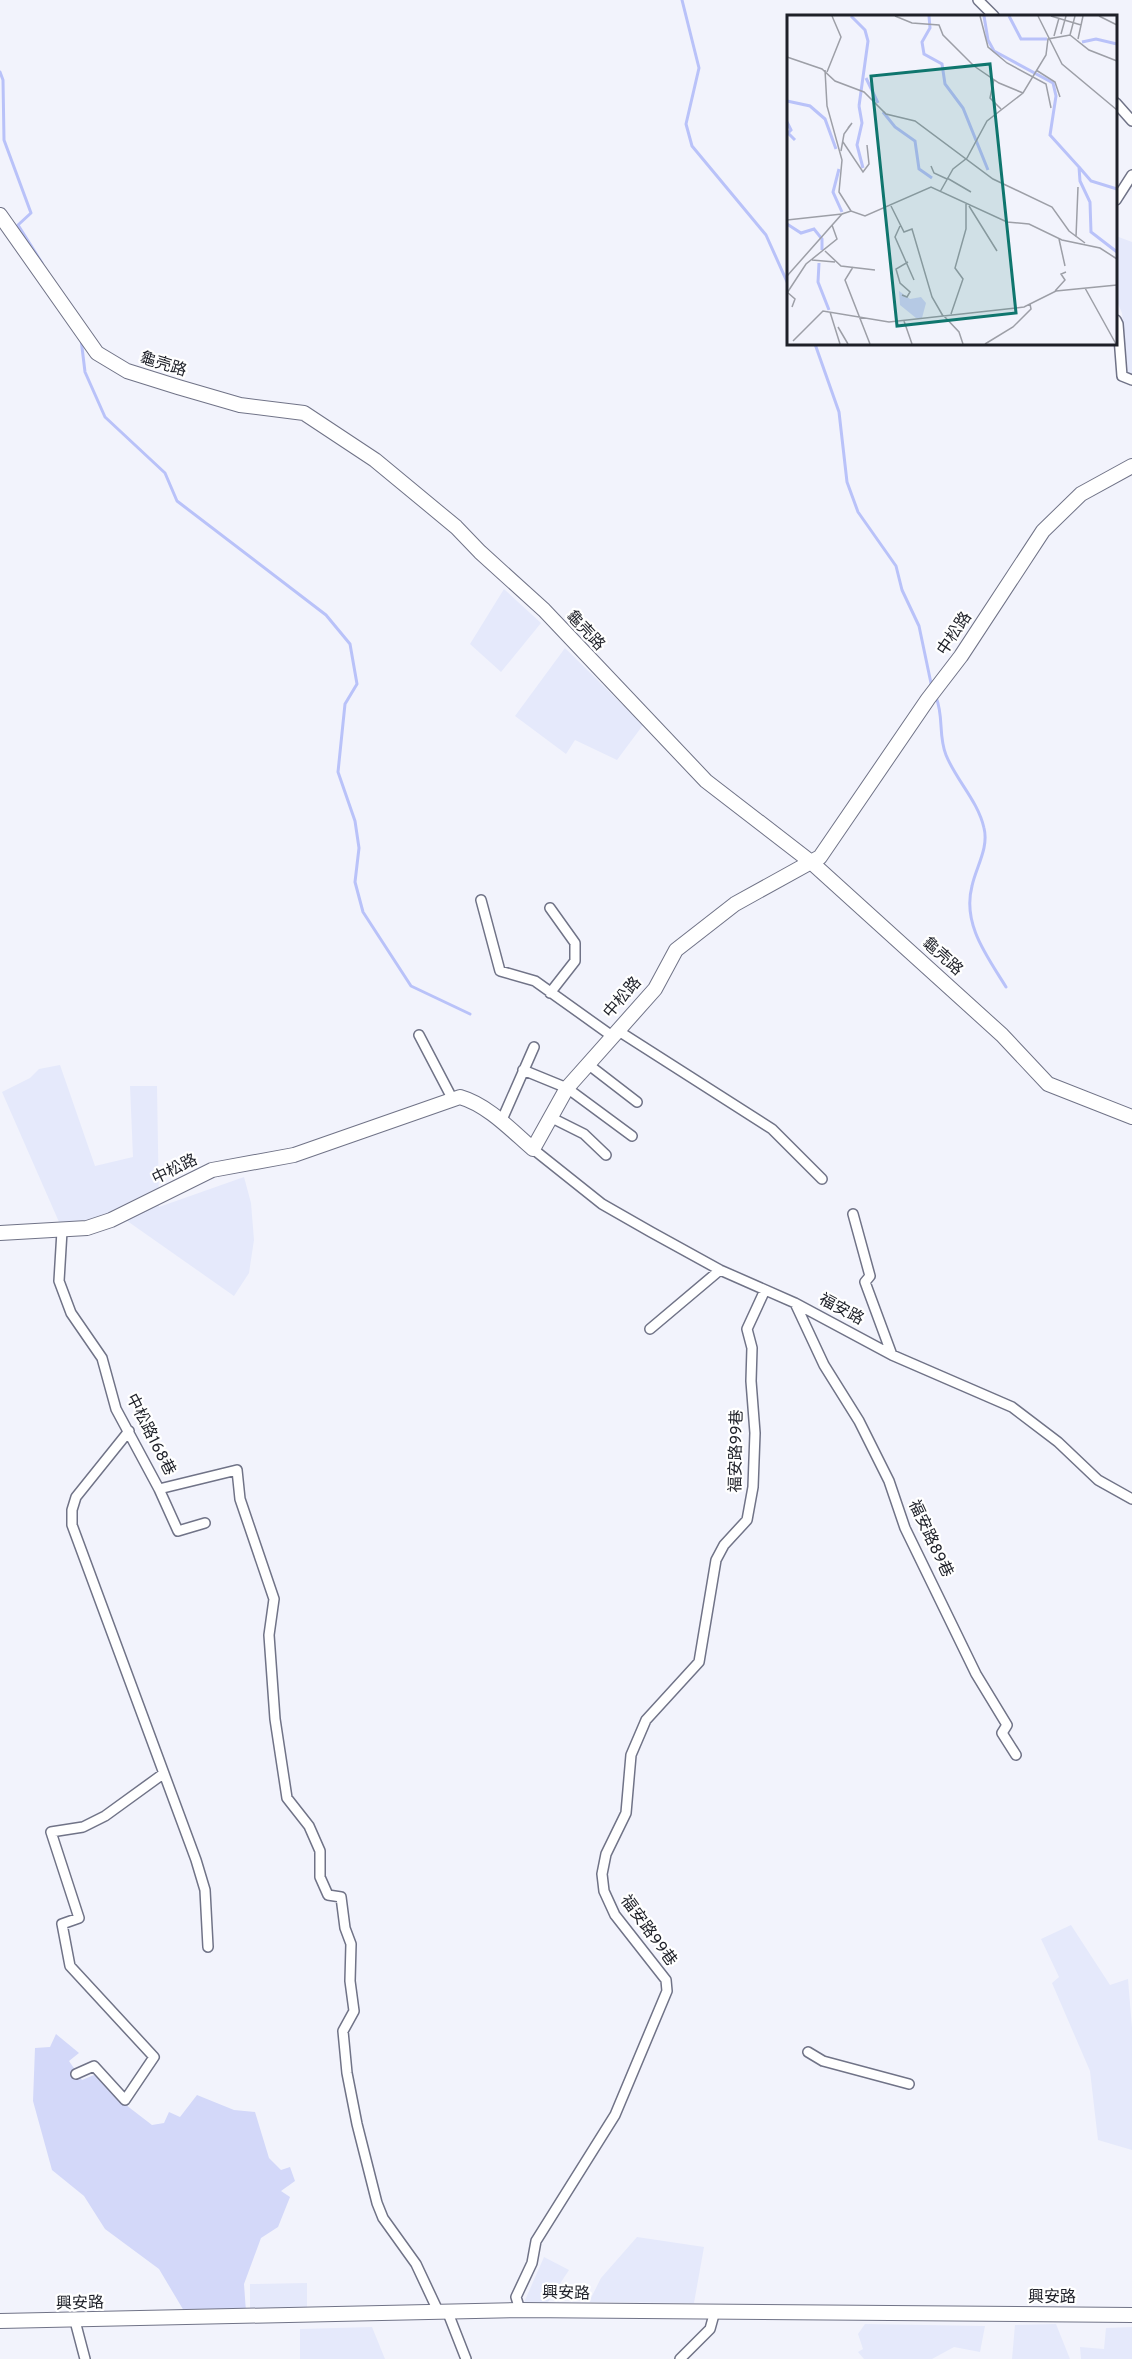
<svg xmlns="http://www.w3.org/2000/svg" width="1132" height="2359" viewBox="0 0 1132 2359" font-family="Overpass,'Noto Sans TC',sans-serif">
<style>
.built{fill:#e5e9fb}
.green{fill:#d3d8f9}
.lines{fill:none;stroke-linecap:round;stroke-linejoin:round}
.stream{stroke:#b9c2f9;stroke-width:3}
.street-casing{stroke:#707387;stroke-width:12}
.secondary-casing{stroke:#707387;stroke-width:16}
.street{stroke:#fff;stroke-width:9}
.secondary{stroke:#fff;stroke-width:14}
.labels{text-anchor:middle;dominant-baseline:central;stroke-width:4.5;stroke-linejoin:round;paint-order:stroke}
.street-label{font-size:16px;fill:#1e2028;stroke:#fff}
.inset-river{fill:none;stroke:#b9c2f9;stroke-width:3}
.inset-road{fill:none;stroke:#9d9fa7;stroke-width:1.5}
.view{fill:#0f766e;fill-opacity:0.15;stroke:#0f766e;stroke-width:3}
.inset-edge{fill:none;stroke:#1e2028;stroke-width:3}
</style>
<rect width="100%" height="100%" fill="#f2f3fc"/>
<path class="built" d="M 1116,236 L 1132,242 L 1132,376 L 1128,374 L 1122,313 L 1116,299 Z
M 504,589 L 541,623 L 501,672 L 470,644 Z
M 565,648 L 643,725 L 617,760 L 575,740 L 566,754 L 515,716 Z
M 60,1065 L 95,1166 L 133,1157 L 130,1086 L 157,1086 L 159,1207 L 244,1177 L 251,1203 L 254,1240 L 249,1273 L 234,1296 L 113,1211 L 96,1220 L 59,1222 L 2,1092 L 30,1078 L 39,1069 Z
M 1071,1925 L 1110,1985 L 1128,1979 L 1132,2028 L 1132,2150 L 1098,2140 L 1090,2071 L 1052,1983 L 1059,1977 L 1041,1939 Z
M 637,2237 L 704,2247 L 694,2303 L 589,2302 L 601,2278 Z
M 544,2257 L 569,2270 L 546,2305 L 522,2307 Z
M 307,2283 L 307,2312 L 250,2312 L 250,2284 Z
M 865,2324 L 985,2326 L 980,2352 L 954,2347 L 932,2359 L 864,2359 L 858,2352 L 863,2349 L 858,2334 Z
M 1056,2324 L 1070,2359 L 1012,2359 L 1015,2325 Z
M 372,2327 L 385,2359 L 300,2359 L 300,2329 Z
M 1132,2327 L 1132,2359 L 1081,2359 L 1080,2347 L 1104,2349 L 1106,2328 Z"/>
<path class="green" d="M 56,2034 L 79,2053 L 69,2061 L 82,2080 L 94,2075 L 126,2105 L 152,2125 L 164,2123 L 169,2112 L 180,2117 L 197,2095 L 234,2110 L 255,2112 L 269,2158 L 281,2170 L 290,2167 L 295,2181 L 281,2191 L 290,2197 L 278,2227 L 261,2238 L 244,2284 L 246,2312 L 184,2311 L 159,2269 L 105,2229 L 84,2196 L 52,2170 L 33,2101 L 35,2048 L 50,2047 Z"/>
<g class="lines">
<path class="stream" d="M 682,0 L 699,68 L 686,124 L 692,146 L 766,235 L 788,284
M 0,72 L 3,80 L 4,140 L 31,213 L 18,225 L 42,263
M 81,339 L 85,372 L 105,417 L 165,473 L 177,501 L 326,615 L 350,644 L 357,684 L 345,704 L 338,772 L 355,821 L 359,848 L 355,882 L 363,912 L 411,986 L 470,1014
M 815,344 L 839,412 L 847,482 L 858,512 L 896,566 L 902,590 L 919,626 L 932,688
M 936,697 C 944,717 938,735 946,755 C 956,780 978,801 984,828 C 989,848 976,867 972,886 C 962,924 987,956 1006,987"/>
<g class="street-casing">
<path id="street" d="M 978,0 L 994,16
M 1116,103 L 1132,121
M 1116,200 L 1132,175
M 1116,320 L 1118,324 L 1122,376 L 1132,380
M 481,900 L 500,971 L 535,981 L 612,1036
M 550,993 L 575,961 L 575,943 L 550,908
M 617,1030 L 772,1129 L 822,1179
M 419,1035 L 453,1100
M 589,1065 L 637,1102
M 523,1070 L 567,1088 L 632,1136
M 550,1117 L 584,1134 L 606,1155
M 501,1122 L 534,1047
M 533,1149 L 602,1204 L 651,1232 L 720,1270 L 795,1303 L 892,1355 L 1012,1407 L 1058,1442 L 1098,1480 L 1132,1499
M 853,1214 L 870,1276 L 865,1282 L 892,1355
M 62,1231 L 59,1281 L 71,1313 L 102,1358 L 116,1409 L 159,1489 L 237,1470 L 240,1499 L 274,1599 L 269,1635 L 275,1719 L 287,1798 L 309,1826 L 320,1851 L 320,1877 L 328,1895 L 341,1897 L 345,1928 L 351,1944 L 350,1981 L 354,2011 L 343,2031 L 347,2073 L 357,2124 L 377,2203 L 383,2218 L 416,2264 L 439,2313
M 795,1303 L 824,1365 L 859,1421 L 889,1481 L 905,1528 L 976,1674 L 1007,1725 L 1002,1733 L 1016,1755
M 650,1329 L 720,1270
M 129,1431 L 76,1497 L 72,1510 L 72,1525 L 196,1860 L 205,1890 L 208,1947
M 159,1489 L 178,1531 L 205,1523
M 808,2052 L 823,2061 L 909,2084
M 76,2074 L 94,2066 L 125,2100 L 154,2057 L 70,1966 L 62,1924 L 79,1918 L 51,1832 L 83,1827 L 105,1816 L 163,1774
M 520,2310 L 516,2297 L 532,2263 L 536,2241 L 615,2115 L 667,1991 L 666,1980 L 615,1915 L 604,1891 L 602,1874 L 606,1854 L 626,1813 L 631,1755 L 646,1720 L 699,1662 L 716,1560 L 724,1545 L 747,1520 L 753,1487 L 755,1433 L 751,1381 L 752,1348 L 747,1329 L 765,1290
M 448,2313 L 466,2359
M 75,2321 L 85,2359
M 680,2359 L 710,2329 L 715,2311"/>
</g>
<g class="secondary-casing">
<path id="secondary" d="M 0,215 L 97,353 L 127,371 L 178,387 L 240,405 L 304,413 L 375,460 L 456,527 L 480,552 L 544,610 L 706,781 L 811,862 L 1002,1035 L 1048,1084 L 1132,1117
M 0,1233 L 87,1228 L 111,1220 L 212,1170 L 294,1155 L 460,1097 C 488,1105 512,1131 533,1149 L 567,1088 L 655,989 L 676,950 L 735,904 L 820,857 L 928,699 L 961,656 L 1043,531 L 1081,494 L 1132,466
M 0,2321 L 520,2310 L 1132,2315"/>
</g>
<use href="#street" class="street"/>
<use href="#secondary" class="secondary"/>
</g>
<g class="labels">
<g class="street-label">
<text transform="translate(163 365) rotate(17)">龜壳路</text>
<text transform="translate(585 631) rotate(47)">龜壳路</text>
<text transform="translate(955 634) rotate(-56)">中松路</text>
<text transform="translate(942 957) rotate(42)">龜壳路</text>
<text transform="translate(623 998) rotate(-49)">中松路</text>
<text transform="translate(175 1170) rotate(-26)">中松路</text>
<text transform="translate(841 1310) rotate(28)">福安路</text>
<text transform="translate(150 1435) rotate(63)">中松路168巷</text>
<text transform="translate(737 1451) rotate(-89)">福安路99巷</text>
<text transform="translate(930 1539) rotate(65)">福安路89巷</text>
<text transform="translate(648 1931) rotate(54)">福安路99巷</text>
<text transform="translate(566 2294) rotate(1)">興安路</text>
<text x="1052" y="2298">興安路</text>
<text transform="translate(80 2304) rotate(-1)">興安路</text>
</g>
</g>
<g transform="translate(787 15)">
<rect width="330" height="330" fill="#f2f3fc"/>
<path d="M 112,276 L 123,284 L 134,282 L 139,288 L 135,303 L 129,303 L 113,290 Z" fill="#d3d8f9"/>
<path class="inset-river" d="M 64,1 L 78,15 L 81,26 L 72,91M 142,1 L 143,13 L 135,27 L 137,39 L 155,49 L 158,69 L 176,93 L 201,155M 197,1 L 201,25 L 207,36 L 266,68 L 269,81 L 263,120 L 292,152 L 293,166 L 303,187 L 304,217 L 330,237M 222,1 L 234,24 L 260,24M 295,27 L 309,24 L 330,29M 79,63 L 91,88M 0,86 L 23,91 L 38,104 L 49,134M 72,91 L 75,108 L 70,130 L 76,153M 96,97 L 108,112 L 128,126 L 132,154 L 145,163M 0,107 L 4,115 L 1,118 L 8,125M 292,152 L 304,166 L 330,174M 52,154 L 46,177 L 55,197M 0,209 L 14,218 L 27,214 L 35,224 L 35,235M 32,248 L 31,267 L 42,295"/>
<path class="inset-road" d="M 108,1 L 125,8 L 152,10 L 156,20 L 187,51 L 212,68 L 236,78M 193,1 L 201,32 L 220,48 L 259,69 L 264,93M 251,1 L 275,49 L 330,95M 264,1 L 294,10M 312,1 L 330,10M 274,19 L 279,1M 283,20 L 288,1M 267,21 L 272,3M 291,24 L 296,1M 0,42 L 35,54 L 48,66 L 77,77 L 99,99 L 128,106 L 206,164 L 265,192 L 282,216 L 298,228M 38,55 L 40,91 L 55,145 L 52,177 L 64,196M 249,55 L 268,67 L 273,82M 40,57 L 54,22 L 45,1M 207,64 L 203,83 L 214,94M 56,127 L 76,157 L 82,149 L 80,130M 54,136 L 57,119 L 65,108 L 61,113M 144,151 L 147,158 L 160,164M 160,163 L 184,177M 153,177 L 166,154 L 180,143 L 200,106 L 236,78 L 259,40 L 261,24 L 283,20 L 302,35 L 330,46M 104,191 L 117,217 L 125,214 L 145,282 L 156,301M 182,191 L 210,236M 0,205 L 55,199M 113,211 L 108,222 L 127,265M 289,222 L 291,172M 272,224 L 278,251M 38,236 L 54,251 L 88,255M 25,245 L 48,247M 66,252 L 58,265 L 83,329M 0,261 L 55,199 L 64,196 L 78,201 L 144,172 L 220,207 L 242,209 L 275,225 L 313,233 L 330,244M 298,273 L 329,329M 268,276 L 278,265 L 274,259 L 279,257M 0,277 L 8,284 L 5,292M 0,278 L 19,249 L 50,224 L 45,210M 115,280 L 120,282 L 123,277 L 113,268 L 109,254 L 121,247M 43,297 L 53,329M 164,299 L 176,264 L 168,253 L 179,214 L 179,189M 157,301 L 172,317 L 176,329M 117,306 L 125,329M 51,312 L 61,329M 6,326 L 36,296 L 102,307 L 237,292 L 269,276 L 330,270M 198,329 L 226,312 L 244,294 L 243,289"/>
<path class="view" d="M 203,49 L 229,298 L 110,311 L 84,61 Z"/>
<rect width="330" height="330" class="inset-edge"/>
</g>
</svg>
